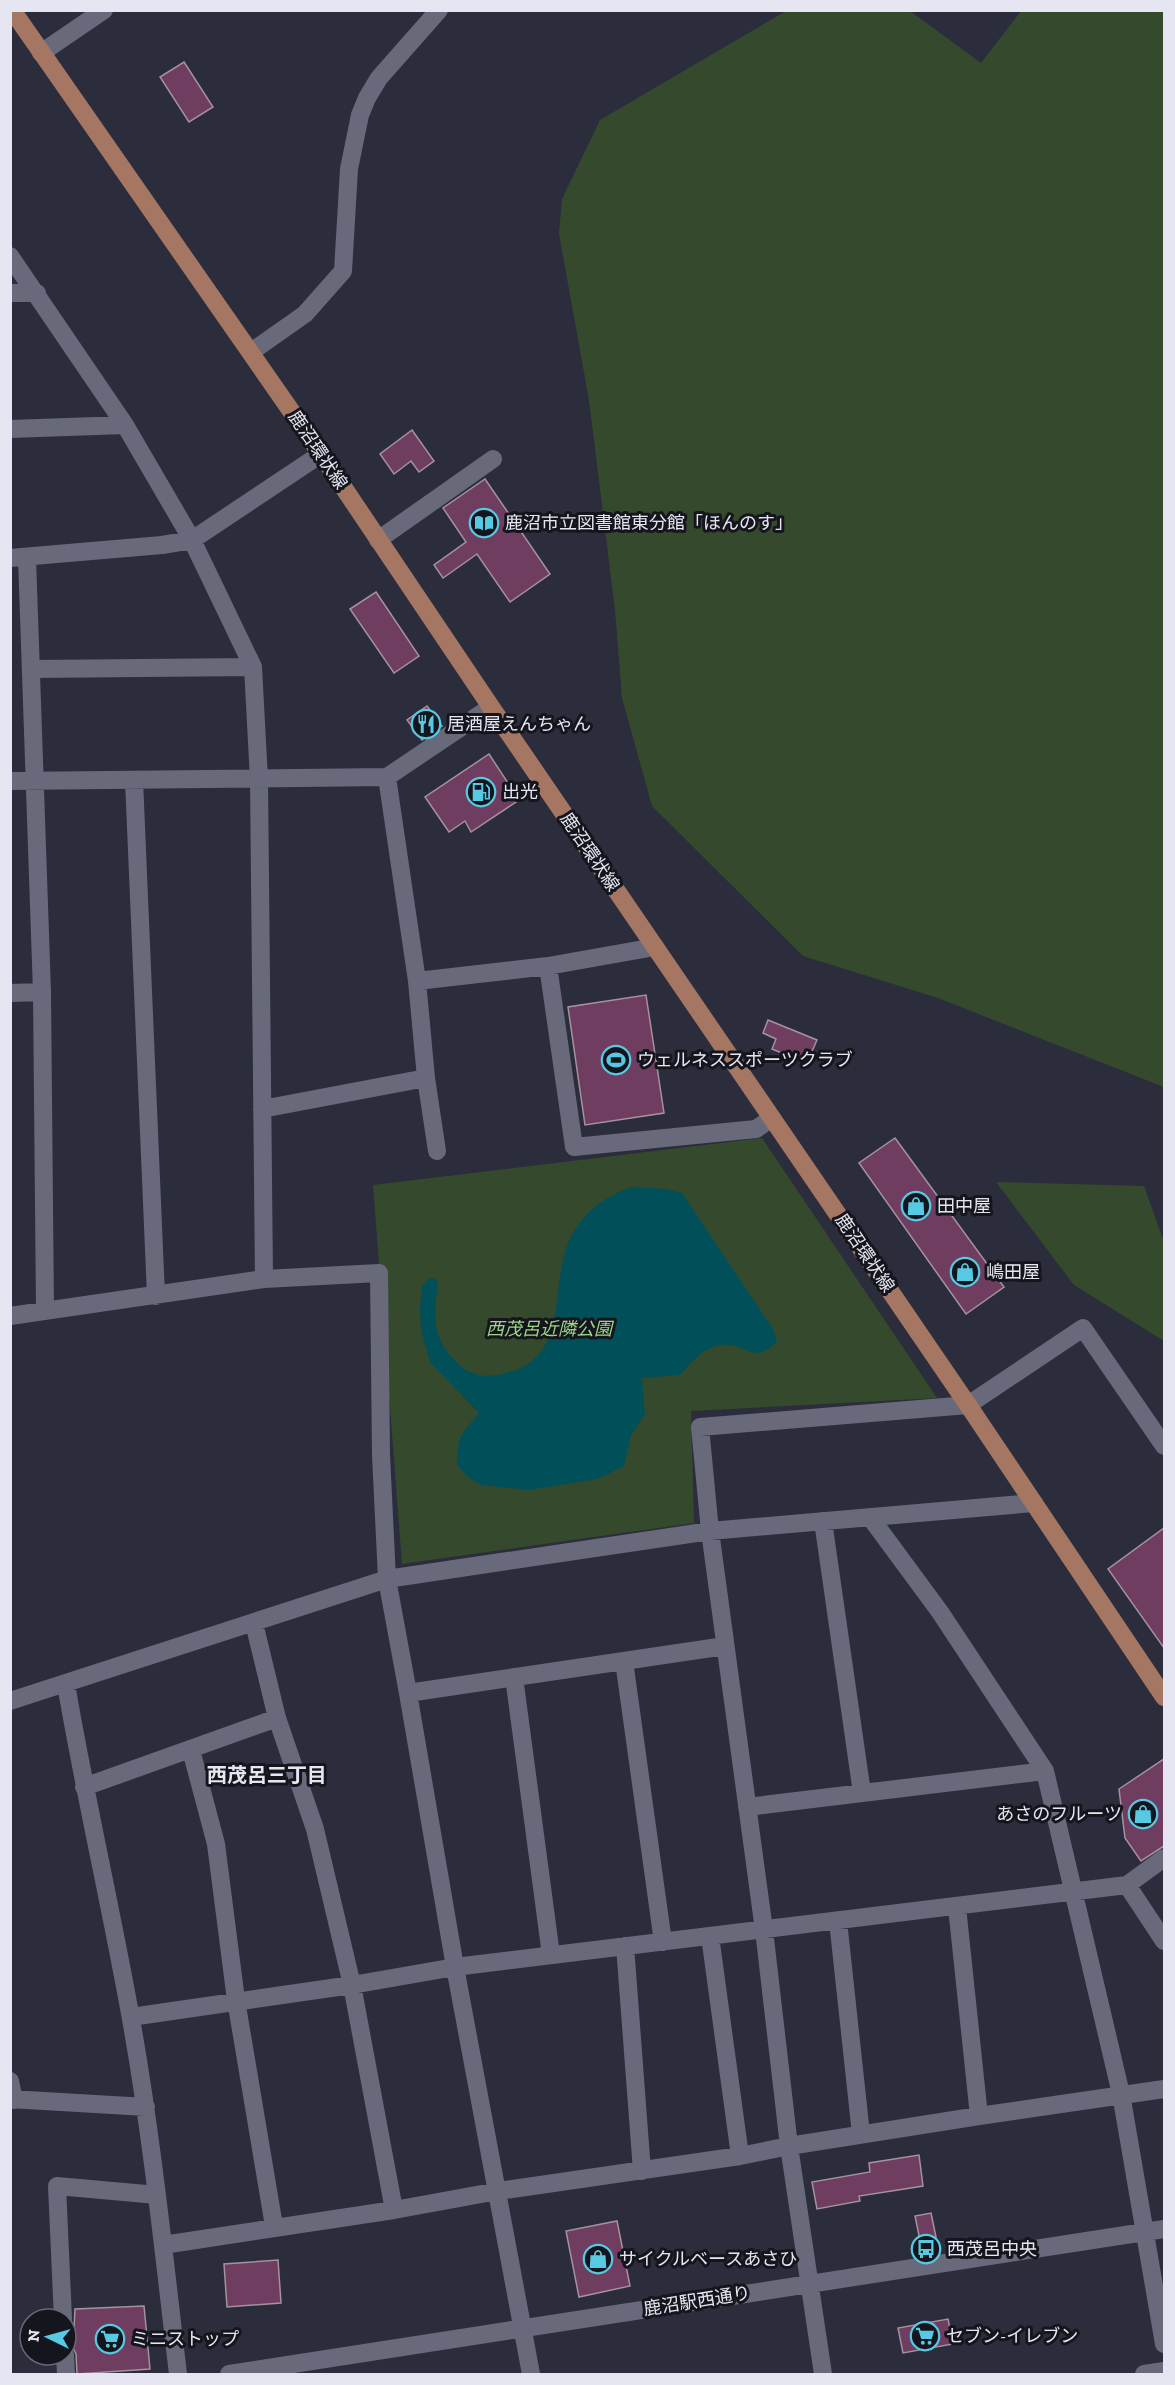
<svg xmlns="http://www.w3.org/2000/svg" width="1175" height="2385" viewBox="0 0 1175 2385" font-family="'Zilla Slab','Noto Sans JP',serif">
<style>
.green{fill:#354a2d}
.water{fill:#015059}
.building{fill:#6e3d5f;stroke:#a5929e;stroke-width:1.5}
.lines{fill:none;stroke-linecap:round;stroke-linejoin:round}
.minor{stroke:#686a7c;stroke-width:18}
.major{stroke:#a57763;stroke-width:18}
.labels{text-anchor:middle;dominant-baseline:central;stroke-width:6;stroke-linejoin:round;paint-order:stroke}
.street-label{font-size:18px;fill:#e5e6f1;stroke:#15161d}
.poi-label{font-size:18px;fill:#e5e6f1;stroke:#15161d;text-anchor:start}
.park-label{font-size:18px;font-style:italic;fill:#9ed48a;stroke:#15161d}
.neighbourhood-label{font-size:20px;font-weight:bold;fill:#e5e6f1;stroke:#15161d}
</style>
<rect width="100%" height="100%" fill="#2b2d3c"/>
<path class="green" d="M 786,11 L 910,11 L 981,63 L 1021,11 L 1164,11 L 1164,1087 L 938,998 L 803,956 L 652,806 L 622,698 L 615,610 L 589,400 L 559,234 L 562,199 L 600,120 Z
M 762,1138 L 937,1398 L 691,1411 L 694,1523 L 402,1564 L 373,1185 Z
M 996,1182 L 1144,1186 L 1164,1242 L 1164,1341 L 1074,1285 Z"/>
<path class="water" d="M 632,1187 L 666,1189 L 682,1193 L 773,1329 L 777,1342 C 751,1366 748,1342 721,1345 C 703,1347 692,1362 680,1375 L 642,1378 L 645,1414 L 631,1435 L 624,1466 L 598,1479 L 529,1490 L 481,1485 L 469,1478 L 457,1465 C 457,1435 461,1435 479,1413 L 430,1362 L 421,1330 L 420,1307 L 422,1286 L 431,1277 L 438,1281 C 436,1303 431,1327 444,1347 C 458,1367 472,1379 497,1375 C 572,1363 548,1294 568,1243 C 580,1214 603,1197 632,1187 Z"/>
<path class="building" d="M 184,62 L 213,107 L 189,122 L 160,77 Z
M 412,430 L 434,461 L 419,472 L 411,461 L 394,474 L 380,454 Z
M 485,479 L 550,574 L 510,602 L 477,554 L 443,578 L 434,565 L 466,542 L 443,508 Z
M 376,592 L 419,656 L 394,673 L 350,609 Z
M 427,706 L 442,726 L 422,740 L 407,720 Z
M 489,754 L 519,800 L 471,832 L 465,821 L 449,832 L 425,797 Z
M 646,995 L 664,1113 L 585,1125 L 568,1007 Z
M 768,1020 L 817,1040 L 807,1063 L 772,1049 L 776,1039 L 763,1033 Z
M 895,1138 L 1004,1287 L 966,1314 L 859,1163 Z
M 1164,1528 L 1164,1648 L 1108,1569 Z
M 1164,1759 L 1164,1846 L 1141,1861 L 1125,1838 L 1119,1789 Z
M 919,2155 L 923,2186 L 859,2196 L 860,2201 L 817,2209 L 812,2182 L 870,2172 L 869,2163 Z
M 931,2213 L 937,2242 L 921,2245 L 915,2216 Z
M 617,2221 L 630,2286 L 579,2297 L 566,2231 Z
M 278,2260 L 281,2303 L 227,2307 L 224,2264 Z
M 144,2306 L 150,2369 L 77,2374 L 76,2354 L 73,2348 L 75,2309 Z
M 948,2319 L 953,2344 L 903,2353 L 898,2328 Z"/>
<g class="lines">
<path class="minor" d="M 41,53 L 104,10
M 10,256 L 125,425 L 192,540 L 253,667 L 259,779 L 264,1279
M 10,293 L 37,293
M 251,352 L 305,314 L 343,271 L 349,169 L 360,115 L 367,98 L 379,78 L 439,10
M 10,429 L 125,425
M 378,540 L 493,459
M 10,558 L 162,545 L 192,540 L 321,454
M 27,558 L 42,992 L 45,1311
M 32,669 L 253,667
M 387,777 L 417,981 L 426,1078 L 437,1151
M 134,780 L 156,1296
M 10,781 L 387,777 L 491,707
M 548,966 L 574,1147 L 756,1129 L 772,1118
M 417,981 L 548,966 L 655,947
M 10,993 L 42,992
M 262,1109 L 426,1078
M 10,1316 L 264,1279 L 379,1273 L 381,1455 L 387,1579 L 408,1693 L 455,1967 L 531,2374
M 870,1517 L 940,1612 L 1045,1771 L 1121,2094 L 1164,2344
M 823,1521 L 862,1793
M 254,1623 L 277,1718 L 315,1829 L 352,1985 L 394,2210
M 624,1661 L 663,1942
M 514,1677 L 551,1955
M 66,1684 C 85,1796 111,1907 131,2019 C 152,2137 164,2256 178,2374
M 408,1693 L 725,1646
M 10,1701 L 387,1579 L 710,1531 L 1034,1503
M 191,1750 L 216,1844 L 236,2000 L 274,2226
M 84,1787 L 277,1718
M 747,1807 L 1045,1771
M 1127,1885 L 1164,1941
M 957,1907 L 979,2116
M 838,1921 L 861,2134
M 710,1936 L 740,2156
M 625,1946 L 642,2171
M 131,2017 L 352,1985 L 455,1967 L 1127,1885 L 1164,1858
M 10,2081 L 14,2100
M 10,2099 L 146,2107
M 163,2245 L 394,2210 L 498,2191 L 740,2156 L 789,2146 L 979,2116 L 1164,2089
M 63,2319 L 57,2186 L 157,2195
M 65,2355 L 66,2374
M 229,2374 L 1164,2229
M 823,2374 L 789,2146 L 764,1930 L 710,1531 L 700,1427 L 968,1405 L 1083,1328 L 1164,1446
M 1144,2374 L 1164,2371"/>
<path class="major" d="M 12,10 L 321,454 L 491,707 L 968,1405 L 1164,1697"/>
</g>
<defs>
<g id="library-ring" transform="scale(1.5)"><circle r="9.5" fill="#15161d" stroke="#57c9e2" stroke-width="1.5"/><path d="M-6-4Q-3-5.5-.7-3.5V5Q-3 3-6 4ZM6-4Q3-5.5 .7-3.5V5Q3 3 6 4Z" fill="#57c9e2"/></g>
<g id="restaurant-ring" transform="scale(1.5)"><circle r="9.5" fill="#15161d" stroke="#57c9e2" stroke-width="1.5"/><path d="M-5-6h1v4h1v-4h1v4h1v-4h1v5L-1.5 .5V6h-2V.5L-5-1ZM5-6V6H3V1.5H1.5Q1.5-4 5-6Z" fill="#57c9e2"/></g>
<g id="fuel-ring" transform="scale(1.5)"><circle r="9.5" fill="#15161d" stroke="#57c9e2" stroke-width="1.5"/><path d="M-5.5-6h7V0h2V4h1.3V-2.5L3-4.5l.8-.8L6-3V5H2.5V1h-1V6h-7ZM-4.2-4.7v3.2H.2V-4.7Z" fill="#57c9e2"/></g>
<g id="stadium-ring" transform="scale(1.5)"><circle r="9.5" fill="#15161d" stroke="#57c9e2" stroke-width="1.5"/><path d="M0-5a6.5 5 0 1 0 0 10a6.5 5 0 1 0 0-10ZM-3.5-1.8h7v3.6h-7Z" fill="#57c9e2"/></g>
<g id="shop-ring" transform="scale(1.5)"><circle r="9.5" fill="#15161d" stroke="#57c9e2" stroke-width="1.5"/><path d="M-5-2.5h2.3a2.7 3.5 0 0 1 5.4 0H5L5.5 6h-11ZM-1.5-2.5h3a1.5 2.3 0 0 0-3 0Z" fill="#57c9e2"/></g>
<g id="bus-ring" transform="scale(1.5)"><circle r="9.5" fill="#15161d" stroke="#57c9e2" stroke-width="1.5"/><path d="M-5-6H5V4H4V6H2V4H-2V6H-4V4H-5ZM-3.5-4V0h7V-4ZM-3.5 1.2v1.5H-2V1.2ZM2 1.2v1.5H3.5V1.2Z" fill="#57c9e2"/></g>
<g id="supermarket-ring" transform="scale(1.5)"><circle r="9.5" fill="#15161d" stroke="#57c9e2" stroke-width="1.5"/><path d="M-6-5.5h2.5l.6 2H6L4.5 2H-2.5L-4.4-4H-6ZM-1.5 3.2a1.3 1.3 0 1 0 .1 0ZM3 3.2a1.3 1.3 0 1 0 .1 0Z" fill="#57c9e2"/></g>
</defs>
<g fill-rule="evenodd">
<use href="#library-ring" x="484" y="523"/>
<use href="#restaurant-ring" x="426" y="724"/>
<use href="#fuel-ring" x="481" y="792"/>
<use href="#stadium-ring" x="616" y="1060"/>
<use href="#shop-ring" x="916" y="1206"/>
<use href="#shop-ring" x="965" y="1272"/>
<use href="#shop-ring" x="1143" y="1814"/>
<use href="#bus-ring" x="926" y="2249"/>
<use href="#shop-ring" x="598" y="2259"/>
<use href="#supermarket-ring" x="925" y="2336"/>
<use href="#supermarket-ring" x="110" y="2339"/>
</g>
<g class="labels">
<g class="street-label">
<text transform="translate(318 450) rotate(56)">鹿沼環状線</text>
<text transform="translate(590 852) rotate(56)">鹿沼環状線</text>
<text transform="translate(865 1253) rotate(56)">鹿沼環状線</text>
<text transform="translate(697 2301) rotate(-9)">鹿沼駅西通り</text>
</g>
<g class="poi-label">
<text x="505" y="523">鹿沼市立図書館東分館「ほんのす」</text>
<text x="447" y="724">居酒屋えんちゃん</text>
<text x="502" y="792">出光</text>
<text x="637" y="1060">ウェルネススポーツクラブ</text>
<text x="937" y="1206">田中屋</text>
<text x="986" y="1272">嶋田屋</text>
<text x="1122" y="1814" text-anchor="end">あさのフルーツ</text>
<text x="947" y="2249">西茂呂中央</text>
<text x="619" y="2259">サイクルベースあさひ</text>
<text x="946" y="2336">セブン-イレブン</text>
<text x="131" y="2339">ミニストップ</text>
</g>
<g class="park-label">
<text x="549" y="1329">西茂呂近隣公園</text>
</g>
<g class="neighbourhood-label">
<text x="267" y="1775">西茂呂三丁目</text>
</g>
</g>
<rect width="1175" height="2385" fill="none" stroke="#e5e6f1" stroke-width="24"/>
<g transform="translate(48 2337) rotate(275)"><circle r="28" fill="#15161d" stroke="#686972" stroke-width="1.5"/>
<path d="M0-4.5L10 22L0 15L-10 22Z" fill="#57c9e2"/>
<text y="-9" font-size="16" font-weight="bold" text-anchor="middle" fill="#e5e6f1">N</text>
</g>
</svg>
